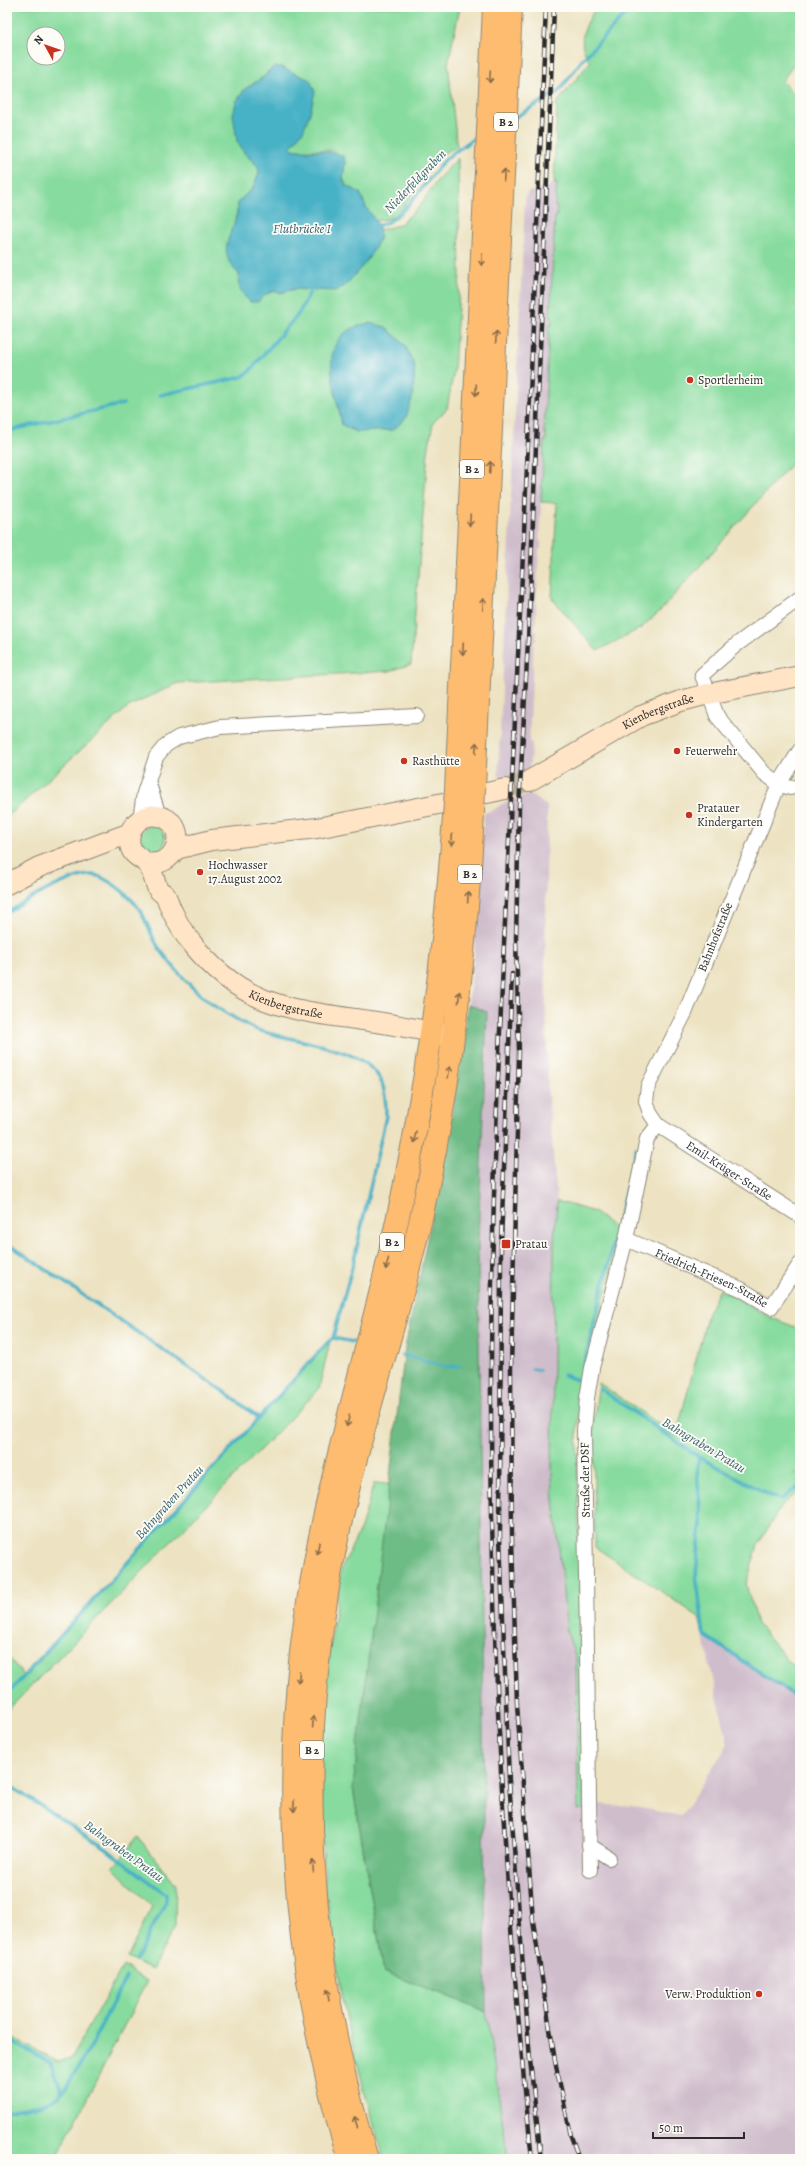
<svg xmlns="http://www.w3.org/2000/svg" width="807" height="2166" viewBox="0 0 807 2166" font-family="Alegreya,serif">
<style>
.industrial{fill:#d0bdcc}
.green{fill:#87db9e;stroke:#598364;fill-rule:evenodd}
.forest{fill:#6dbb85;stroke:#4c7358}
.water{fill:#47b1c6;stroke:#396e78}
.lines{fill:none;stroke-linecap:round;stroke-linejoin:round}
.stream{stroke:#47b1c6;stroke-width:3.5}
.secondary-tunnel{stroke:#c6bea4;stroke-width:20;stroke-dasharray:20 10;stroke-linecap:butt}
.street-casing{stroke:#8c8776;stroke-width:16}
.secondary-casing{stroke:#8c8776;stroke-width:22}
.primary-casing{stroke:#8c8776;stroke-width:24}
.street{stroke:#fff;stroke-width:14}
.secondary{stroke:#ffe4c6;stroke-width:20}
.primary{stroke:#febc70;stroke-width:22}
.rail-casing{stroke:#2b2b2b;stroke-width:4.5}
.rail{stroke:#fdfcf7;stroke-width:3;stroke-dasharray:9;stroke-linecap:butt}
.primary-bridge-casing{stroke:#8c8776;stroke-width:24;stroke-linecap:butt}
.primary-bridge{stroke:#febc70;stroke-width:22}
.oneway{stroke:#8a6c4a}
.poi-dot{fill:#c8321e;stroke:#fdfcf7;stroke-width:1.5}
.labels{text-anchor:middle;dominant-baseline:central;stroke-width:3.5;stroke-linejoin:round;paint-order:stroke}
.shield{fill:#fdfcf7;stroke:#6a6a68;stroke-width:1}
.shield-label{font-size:11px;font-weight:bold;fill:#2b2b2b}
.poi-label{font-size:12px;fill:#2b2b2b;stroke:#fdfcf7;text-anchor:start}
.street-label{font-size:12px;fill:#2b2b2b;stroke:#fdfcf7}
.water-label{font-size:13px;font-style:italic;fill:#366169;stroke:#fdfcf7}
</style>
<rect width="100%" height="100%" fill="#fdfcf7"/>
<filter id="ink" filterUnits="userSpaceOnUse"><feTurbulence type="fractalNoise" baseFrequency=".025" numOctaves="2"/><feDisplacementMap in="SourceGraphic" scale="8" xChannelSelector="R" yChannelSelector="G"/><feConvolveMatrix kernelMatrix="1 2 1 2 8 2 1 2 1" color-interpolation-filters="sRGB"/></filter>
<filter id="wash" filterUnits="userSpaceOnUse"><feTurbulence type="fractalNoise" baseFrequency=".012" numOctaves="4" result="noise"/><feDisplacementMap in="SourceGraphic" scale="16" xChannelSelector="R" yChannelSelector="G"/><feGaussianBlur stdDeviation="0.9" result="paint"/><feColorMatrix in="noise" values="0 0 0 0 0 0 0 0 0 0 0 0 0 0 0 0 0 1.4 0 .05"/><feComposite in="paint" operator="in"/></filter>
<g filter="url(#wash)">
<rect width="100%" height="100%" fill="#ede3c2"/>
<path class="industrial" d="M 557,183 L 555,207 L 557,207 L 557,216 L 555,216 L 550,316 L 552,316 L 552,325 L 549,325 L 544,432 L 546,433 L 546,442 L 544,442 L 539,540 L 541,541 L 541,549 L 539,549 L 535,631 L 537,632 L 536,641 L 534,641 L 529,742 L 532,743 L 529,770 L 503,779 L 498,775 L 525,199 L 528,192 Z
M 529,794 L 547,806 L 545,965 L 548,1094 L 557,1201 L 554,1242 L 552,1478 L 567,1632 L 576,1659 L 578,1810 L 599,1804 L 641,1808 L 681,1816 L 728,1744 L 703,1635 L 800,1701 L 800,2159 L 508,2159 L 486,2011 L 478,1242 L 487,1012 L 468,1004 L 474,957 L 484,813 L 492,811 L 502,804 Z"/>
<path class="green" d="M 7,7 L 460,7 L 448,63 L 457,147 C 422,158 415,204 390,218 C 386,220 380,220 375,221 L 366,207 L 360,193 L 346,185 L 343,179 L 345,162 L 332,150 L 297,150 L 289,148 L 303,131 L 269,70 L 265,76 L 245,89 L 236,102 L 244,153 L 258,166 L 259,174 L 253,188 L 238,202 C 238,232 213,248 239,274 L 238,282 L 258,302 L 266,294 L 274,291 L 279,293 L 295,289 L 316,291 L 380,237 L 379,230 L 399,225 L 419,207 L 438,179 L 458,158 L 460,274 L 454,370 L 447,409 L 433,423 L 428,452 L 411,664 L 390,671 L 178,683 L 128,707 L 7,817 ZM 34,34 L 58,34 L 58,58 L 34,58 ZM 337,399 L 357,432 L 342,425 Z
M 596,7 L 800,7 L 800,56 L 782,81 L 800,101 L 800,301 L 794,305 L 800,311 L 800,454 L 659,612 L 641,628 L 597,651 L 552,598 L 557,503 L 541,502 L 544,441 L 546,441 L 546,433 L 544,433 L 549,325 L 552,325 L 552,316 L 550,316 L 555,216 L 557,216 L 557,207 L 555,207 L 557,183 L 554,184 L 557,103 L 590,62 C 575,41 585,27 596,7 Z
M139 839a13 13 0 1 1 26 0a13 13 0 1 1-26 0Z
M 557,1201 L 594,1212 L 620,1232 L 581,1395 L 577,1431 L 584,1808 L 578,1810 L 576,1659 L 567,1632 L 552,1478 L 554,1242 Z
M 720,1289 L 772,1318 L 800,1329 L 800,1463 L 794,1476 L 800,1472 L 800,1491 L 781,1506 L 758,1545 L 746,1584 L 757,1624 L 793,1666 L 797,1699 L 703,1635 L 699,1617 L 595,1547 L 593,1425 L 599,1383 L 676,1436 L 708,1313 Z
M 330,1341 L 319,1389 L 7,1711 L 7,1655 L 23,1675 Z
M 374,1483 L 390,1484 L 353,1788 L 384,1972 L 486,2011 L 508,2159 L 384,2159 L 366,2097 L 348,2026 L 335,1955 L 325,1889 L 320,1769 L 323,1698 L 341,1569 L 361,1528 Z
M 138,1837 L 176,1885 L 175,1926 L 152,1970 L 127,1958 L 152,1906 L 113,1868 Z
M 123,1966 L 147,1981 L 56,2159 L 7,2159 L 7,2035 L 58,2062 L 72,2057 Z"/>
<path class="forest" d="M 468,1004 L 487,1012 L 478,1242 L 486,2011 L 384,1972 L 353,1788 L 405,1348 L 448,1136 L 461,1059 Z"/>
<path class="water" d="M 273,67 L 281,67 L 310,80 L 315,92 L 310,113 L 303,131 L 290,148 C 307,155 322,146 343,156 L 345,162 L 343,179 L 346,185 L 360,193 L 366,207 L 379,226 L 380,237 L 376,246 L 366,262 L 345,286 L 335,291 L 295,289 L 279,293 L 274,291 L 266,294 L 258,302 L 250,302 C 241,293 237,286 239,274 C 211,247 238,234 238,202 L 253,188 L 259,173 L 258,166 L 244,153 L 237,141 L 233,115 L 236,102 L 245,89 L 265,76 Z
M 369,323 L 386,327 L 405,345 L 415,366 L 413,395 L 406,418 L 393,430 L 357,432 L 342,425 C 335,385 312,334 369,323 Z"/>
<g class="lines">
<path class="stream" d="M 514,118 L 559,91 L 583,59 L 632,7
M 374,225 C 399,229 429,175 447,158 C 457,149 470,143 480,133
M 160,395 L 242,377 L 249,372 L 299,313 L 312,288
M 7,431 L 123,404
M 7,913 C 24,902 78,869 98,876 C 113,882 131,897 140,910 C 147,922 151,936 159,948 C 177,973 199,998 226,1013 C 235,1018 245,1025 255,1029 C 289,1042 367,1045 382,1083 C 386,1094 386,1105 386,1116 L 354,1260 L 333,1338
M 13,1247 L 223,1391 L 258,1417
M 403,1355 L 446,1367 L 459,1366
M 532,1369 L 539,1370
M 564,1375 L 580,1381 L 636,1148
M 600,1389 L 699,1457 L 773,1497 L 782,1499 L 800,1485
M 699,1457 L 697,1470 L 701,1524 L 696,1574 L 704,1635 L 800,1699
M 7,1695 L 328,1342 L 333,1338 L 353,1342
M 7,1784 L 105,1848 L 166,1894 L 166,1902 L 135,1961
M 7,2039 L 51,2063 L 62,2092
M 7,2111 C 22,2108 41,2107 55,2099 C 70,2091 115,1998 126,1977"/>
</g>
</g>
<g filter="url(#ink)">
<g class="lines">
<path class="secondary-tunnel" d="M 505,789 L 529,781"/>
<g class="street-casing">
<g id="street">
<path d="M 800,598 L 736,645 L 702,675 L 717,716 L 764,773 L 779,784 L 790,788 L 800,786"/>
<path id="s1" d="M 800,750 L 779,784 L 685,1013 L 648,1086 L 646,1101 L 650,1113 L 658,1125 L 800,1216"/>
<path d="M 149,784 L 159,816"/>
<path d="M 140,819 L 144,793 L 156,757 L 166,745 L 179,737 L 220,727 L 417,716"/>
<path id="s2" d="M 626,1239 L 741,1289 L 771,1307 L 800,1264"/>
<path d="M 589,1845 L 609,1858"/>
<path d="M 590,1870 L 584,1430 L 587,1398 L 592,1368 L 626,1239 L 647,1139 L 658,1125"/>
</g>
</g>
<g class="secondary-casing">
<g id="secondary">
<path id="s3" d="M 529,781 L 641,716 L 681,701 L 708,694 L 800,676"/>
<path d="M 487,793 L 505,789"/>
<path d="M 176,849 L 212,840 L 317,828 L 443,803"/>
<path id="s4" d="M 147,863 C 181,868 189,821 158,816 C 141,813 126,828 130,845 C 133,858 141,856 147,864 C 153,870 154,881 158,889 C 160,892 162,892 165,895 C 168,899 169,906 172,911 C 177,922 183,933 191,942 C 242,1008 294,1010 369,1021 C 395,1024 421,1031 447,1034"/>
<path d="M 7,884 L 39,867 L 130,833"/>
</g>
</g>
<g class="primary-casing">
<path id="primary" d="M 474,787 L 511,7
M 456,790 L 494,7
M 349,2159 C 298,1993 281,1817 302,1644 C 318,1512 359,1385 389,1257 C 423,1112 444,965 454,817
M 367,2159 C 307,1964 295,1755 334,1554 C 357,1433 401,1316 426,1195 C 453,1069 467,942 473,813"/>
</g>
<use href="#street" class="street"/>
<use href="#secondary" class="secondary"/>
<use href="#primary" class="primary"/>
<g class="rail-casing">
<path id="rail" d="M 554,7 L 528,641 L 519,807 L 516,938 L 519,1052 L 511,1368 L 512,1537 L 517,1704 L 533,1921 L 555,2061 L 571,2136 L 579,2159
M 512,974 L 501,1242 L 500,1537 L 509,1781 L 530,2060 L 541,2159
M 532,2159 C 504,1897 490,1634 491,1370 C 492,1125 508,879 519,634 C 530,425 537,216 546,7"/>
</g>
<use href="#rail" class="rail"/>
<g class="primary-bridge-casing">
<path id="primary-bridge" d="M 473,813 L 474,787
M 454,817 L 456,790"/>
</g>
<use href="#primary-bridge" class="primary-bridge"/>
</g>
<defs><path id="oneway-shaft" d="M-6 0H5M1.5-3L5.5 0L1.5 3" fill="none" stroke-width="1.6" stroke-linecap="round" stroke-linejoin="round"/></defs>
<g class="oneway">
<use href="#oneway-shaft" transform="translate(490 77) rotate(93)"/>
<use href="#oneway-shaft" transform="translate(504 175) rotate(-87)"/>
<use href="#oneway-shaft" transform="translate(482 260) rotate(93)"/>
<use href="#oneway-shaft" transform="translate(496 337) rotate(-87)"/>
<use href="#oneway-shaft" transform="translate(476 390) rotate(93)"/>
<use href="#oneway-shaft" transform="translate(490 467) rotate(-87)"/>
<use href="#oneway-shaft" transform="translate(470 520) rotate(93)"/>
<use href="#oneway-shaft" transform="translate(483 604) rotate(-87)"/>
<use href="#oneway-shaft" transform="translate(463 649) rotate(93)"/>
<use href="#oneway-shaft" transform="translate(476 748) rotate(-87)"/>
<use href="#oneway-shaft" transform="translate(452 840) rotate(94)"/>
<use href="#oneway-shaft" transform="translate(468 897) rotate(-86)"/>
<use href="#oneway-shaft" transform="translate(459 997) rotate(-84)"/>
<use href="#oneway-shaft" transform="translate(449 1072) rotate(-81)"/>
<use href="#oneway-shaft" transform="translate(415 1137) rotate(101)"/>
<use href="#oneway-shaft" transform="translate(387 1264) rotate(104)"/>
<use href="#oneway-shaft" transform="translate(348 1421) rotate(104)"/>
<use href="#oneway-shaft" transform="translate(318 1548) rotate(101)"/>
<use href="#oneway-shaft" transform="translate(299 1677) rotate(95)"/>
<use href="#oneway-shaft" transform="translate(313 1722) rotate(-86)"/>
<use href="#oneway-shaft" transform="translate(294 1806) rotate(90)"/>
<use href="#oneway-shaft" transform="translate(313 1866) rotate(-93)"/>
<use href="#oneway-shaft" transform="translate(328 1995) rotate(-99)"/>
<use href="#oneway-shaft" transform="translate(356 2122) rotate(-105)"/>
</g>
</g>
<g class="poi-dot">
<circle cx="690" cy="380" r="4"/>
<circle cx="677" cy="751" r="4"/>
<circle cx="404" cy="761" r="4"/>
<circle cx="689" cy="815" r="4"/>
<circle cx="200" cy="872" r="4"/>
<rect x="501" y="1239" width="10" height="10" rx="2"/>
<circle cx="759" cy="1994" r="4"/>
</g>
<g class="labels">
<g class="shield">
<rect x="494" y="113" width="24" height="18" rx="3"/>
<rect x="460" y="460" width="24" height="18" rx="3"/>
<rect x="458" y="865" width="24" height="18" rx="3"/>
<rect x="380" y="1233" width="24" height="18" rx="3"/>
<rect x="300" y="1741" width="24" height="18" rx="3"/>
</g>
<g class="shield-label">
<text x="506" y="122">B 2</text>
<text x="472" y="469">B 2</text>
<text x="470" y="874">B 2</text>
<text x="392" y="1242">B 2</text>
<text x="312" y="1750">B 2</text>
</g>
<g class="poi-label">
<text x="698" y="380">Sportlerheim</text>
<text x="685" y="751">Feuerwehr</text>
<text x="412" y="761">Rasthütte</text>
<text x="697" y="808">Pratauer<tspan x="697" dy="14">Kindergarten</tspan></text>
<text x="208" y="865">Hochwasser<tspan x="208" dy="14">17.August 2002</tspan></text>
<text x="515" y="1244">Pratau</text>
<text x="751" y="1994" text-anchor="end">Verw. Produktion</text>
</g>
<g class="street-label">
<text stroke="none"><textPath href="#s3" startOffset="147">Kienbergstraße</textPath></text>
<text transform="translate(715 937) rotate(-68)">Bahnhofstraße</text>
<text stroke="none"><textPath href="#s4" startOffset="358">Kienbergstraße</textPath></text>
<text stroke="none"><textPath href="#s1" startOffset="496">Emil-Krüger-Straße</textPath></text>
<text stroke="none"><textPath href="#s2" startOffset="94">Friedrich-Friesen-Straße</textPath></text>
<text transform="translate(585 1480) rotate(-91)">Straße der DSF</text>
</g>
<g class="water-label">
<text transform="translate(415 181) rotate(-46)">Niederfeldgraben</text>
<text x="302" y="228">Flutbrücke I</text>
<text transform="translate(704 1445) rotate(31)">Bahngraben Pratau</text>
<text transform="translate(169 1502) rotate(-48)">Bahngraben Pratau</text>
<text transform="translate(124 1851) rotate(36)">Bahngraben Pratau</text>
</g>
</g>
<rect width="807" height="2166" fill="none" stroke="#fdfcf7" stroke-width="24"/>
<g transform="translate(46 46) rotate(310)"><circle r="19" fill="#fdfcf7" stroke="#a9a8a5"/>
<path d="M0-3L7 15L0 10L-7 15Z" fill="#c8321e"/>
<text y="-6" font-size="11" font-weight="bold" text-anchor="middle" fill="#2b2b2b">N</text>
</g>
<path d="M653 2132v6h91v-6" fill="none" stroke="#2b2b2b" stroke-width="2"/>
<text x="659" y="2132" font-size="12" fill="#2b2b2b" stroke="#fdfcf7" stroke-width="3" paint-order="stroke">50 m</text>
</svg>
